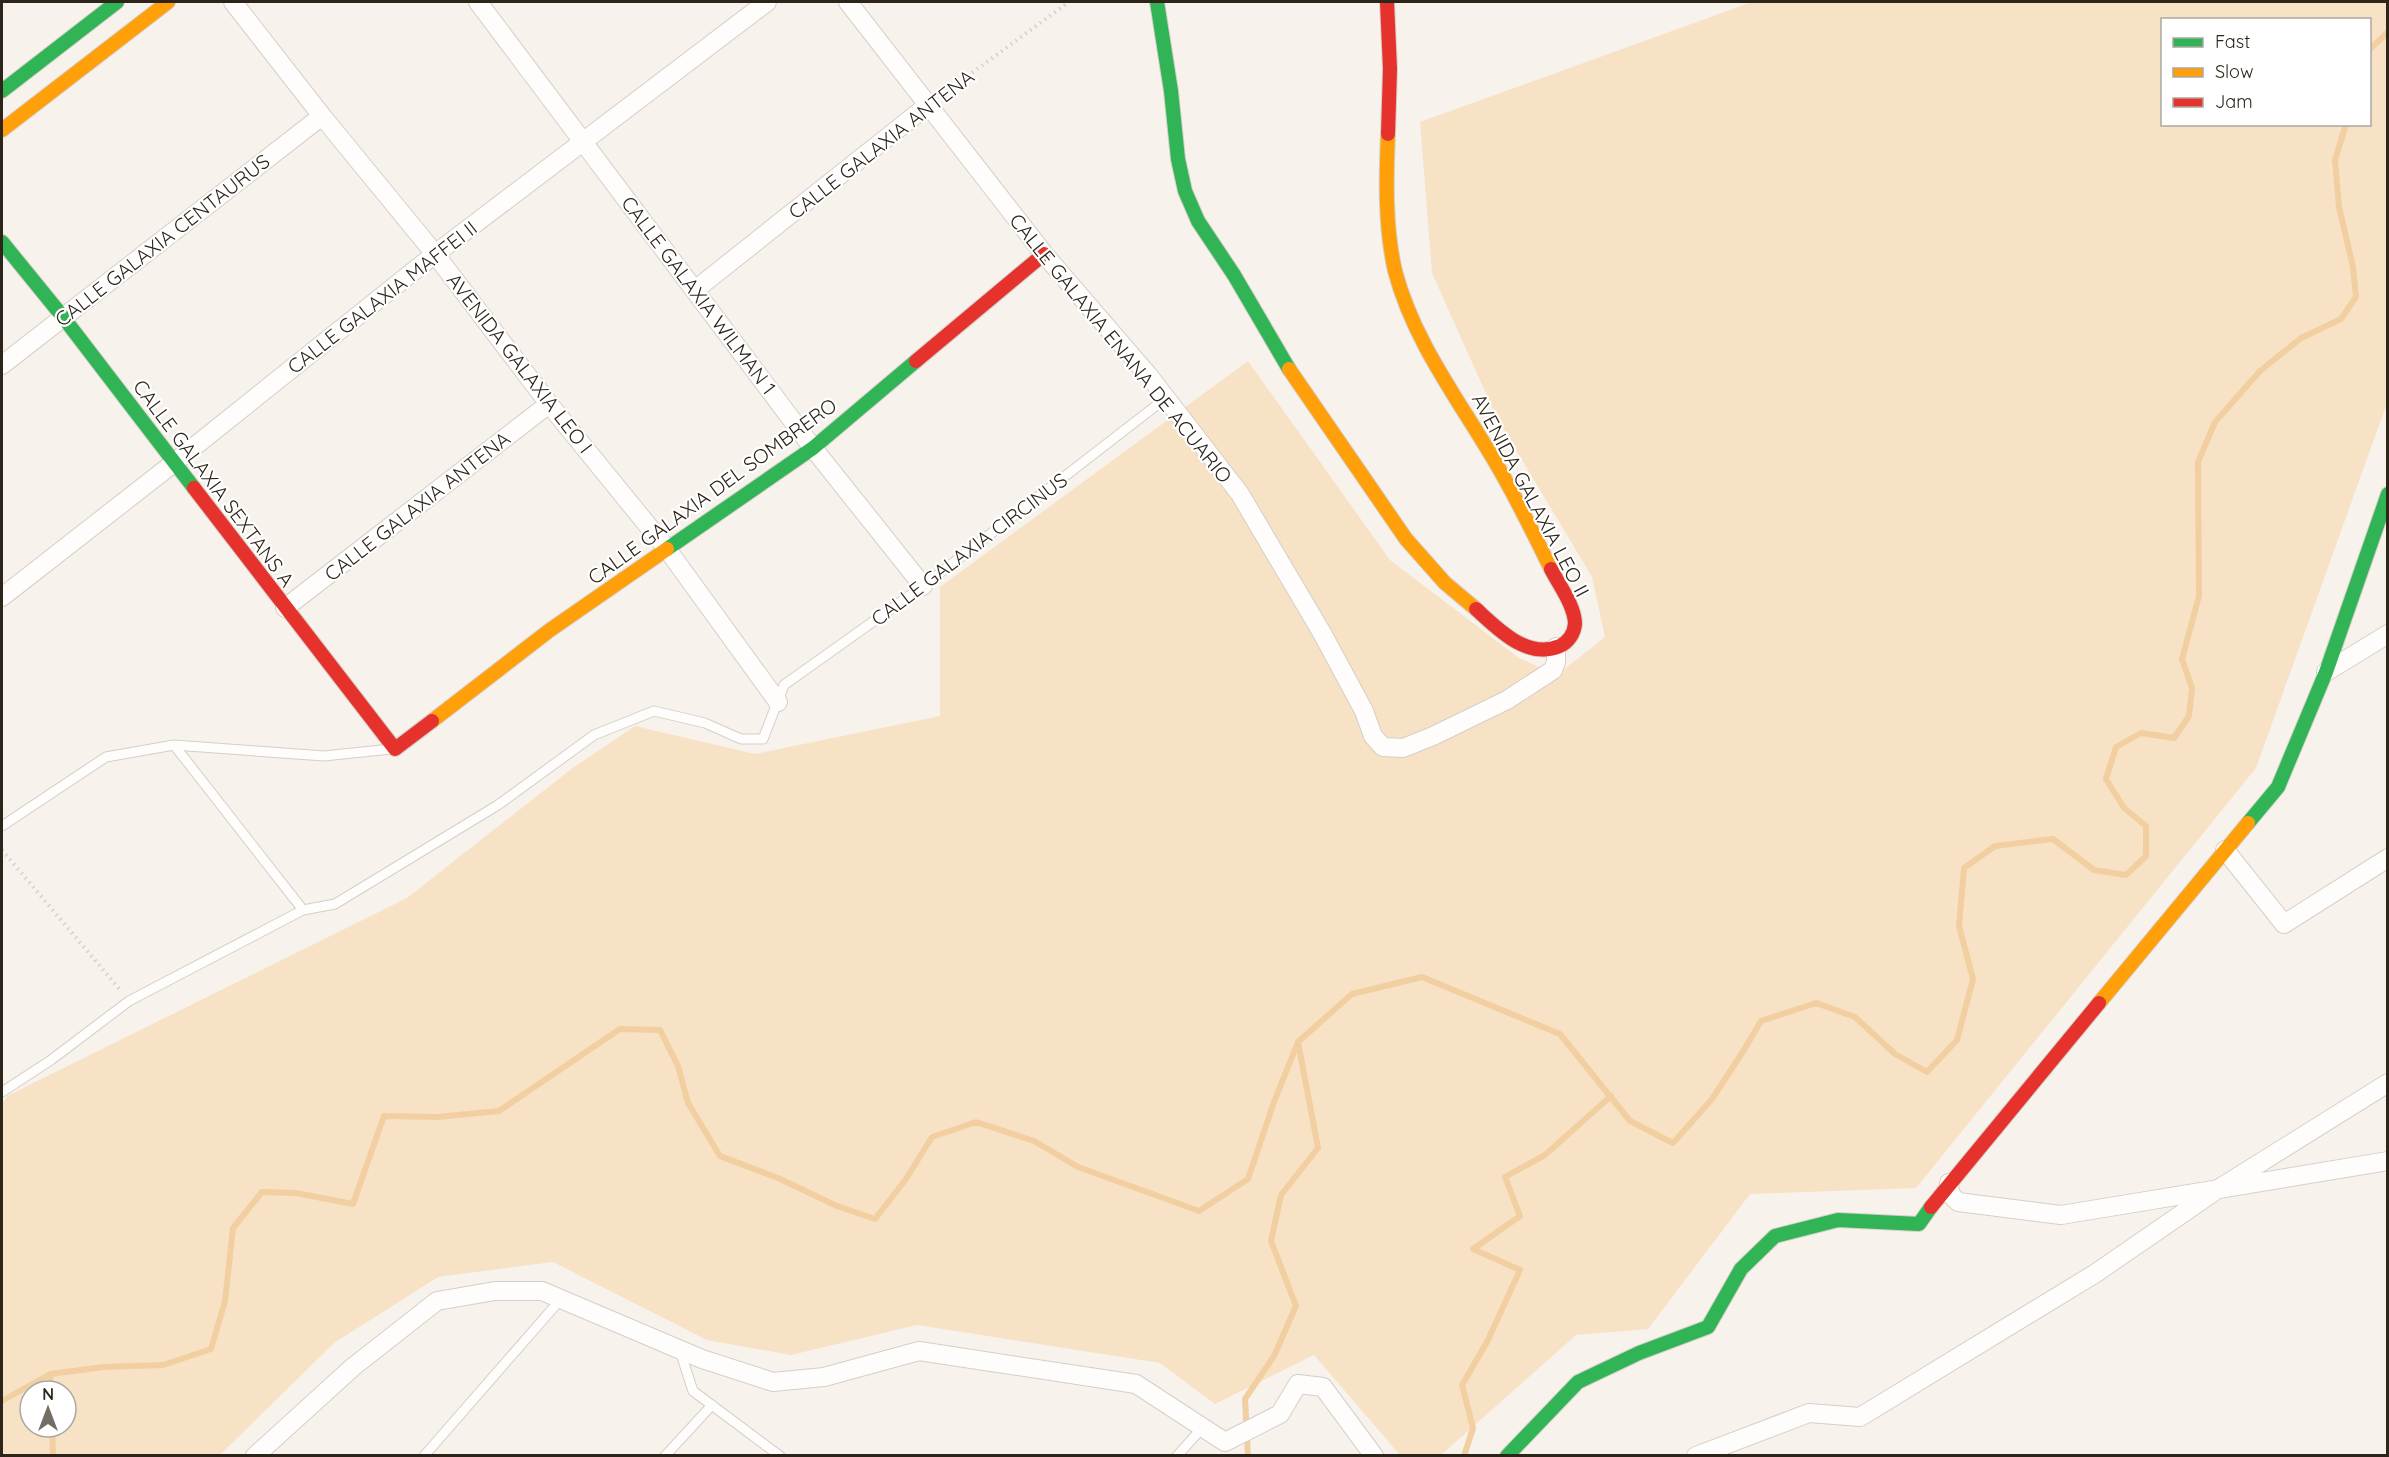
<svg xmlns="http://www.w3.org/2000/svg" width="2389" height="1457" viewBox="0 0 2389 1457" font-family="Quicksand,sans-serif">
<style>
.green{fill:#f8e2c5;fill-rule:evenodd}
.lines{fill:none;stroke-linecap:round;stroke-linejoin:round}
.stream{stroke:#f1cfa0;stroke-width:6}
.lane-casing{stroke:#d5cfc7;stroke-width:11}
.street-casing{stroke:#d5cfc7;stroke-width:20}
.fast-casing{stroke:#d5cfc7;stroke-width:16}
.slow-casing{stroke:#d5cfc7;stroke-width:16}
.jam-casing{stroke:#d5cfc7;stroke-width:16}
.path{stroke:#d3d1ce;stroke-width:4;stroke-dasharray:1.5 4.5;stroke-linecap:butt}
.lane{stroke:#fefdfc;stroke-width:9}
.street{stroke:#fefdfc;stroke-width:18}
.fast{stroke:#30b455;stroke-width:14}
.slow{stroke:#ff9f0a;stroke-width:14}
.jam{stroke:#e5322d;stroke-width:14}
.labels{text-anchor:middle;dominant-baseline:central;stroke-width:4.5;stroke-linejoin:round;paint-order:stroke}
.street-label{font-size:20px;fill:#2d251a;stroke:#fff}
</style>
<rect width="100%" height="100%" fill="#f7f2ec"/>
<path class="green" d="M 1752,2 L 2387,2 L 2387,403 L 2256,768 L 1916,1188 L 1750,1194 L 1648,1329 L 1576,1335 L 1441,1455 L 1400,1455 L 1314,1355 L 1215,1404 L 1160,1363 L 917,1325 L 791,1355 L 707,1340 L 553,1262 L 438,1277 L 334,1343 L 220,1455 L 2,1456 L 2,1104 L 7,1096 L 407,898 L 570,770 L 635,726 L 755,754 L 940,716 L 940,587 L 1248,361 L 1390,560 L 1519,658 L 1557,675 L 1605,637 L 1592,577 L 1497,418 L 1432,273 L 1420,122 ZM 2162,20 L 2370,20 L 2370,124 L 2162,124 ZM 30,1391 L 66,1391 L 66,1427 L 30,1427 Z"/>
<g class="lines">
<path class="stream" d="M 2370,49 L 2388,32
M 50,1374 L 51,1391
M 2,1401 L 50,1374 L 104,1367 L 163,1365 L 211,1349 L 225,1301 L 233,1228 L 262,1192 L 296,1193 L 353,1204 L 384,1116 L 437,1117 L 499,1111 L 620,1029 L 660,1030 L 678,1066 L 688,1103 L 720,1156 L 778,1178 L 837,1206 L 875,1219 L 906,1179 L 932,1137 L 976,1122 L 1034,1141 L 1078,1167 L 1199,1211 L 1248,1179 L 1274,1102 L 1298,1042 L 1352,994 L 1422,977 L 1560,1034 L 1630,1121 L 1673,1143 L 1712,1099 L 1744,1050 L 1761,1021 L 1816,1003 L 1855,1017 L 1895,1054 L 1927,1072 L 1957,1040 L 1973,979 L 1959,926 L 1964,868 L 1995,846 L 2053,839 L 2094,870 L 2126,875 L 2146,856 L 2146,826 L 2124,808 L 2106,779 L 2116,747 L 2141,733 L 2174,738 L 2189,716 L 2192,688 L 2182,659 L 2199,596 L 2198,462 L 2215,422 L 2260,371 L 2301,338 L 2341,319 L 2356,297 L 2353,267 L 2339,207 L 2335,160 L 2346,124
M 52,1427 L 53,1456
M 1248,1456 L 1245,1399 L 1274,1356 L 1296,1306 L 1271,1241 L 1281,1195 L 1318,1148 L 1298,1042
M 1464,1456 L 1473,1428 L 1462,1385 L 1487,1342 L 1520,1270 L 1473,1249 L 1520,1216 L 1505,1177 L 1545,1155 L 1611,1096"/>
<g class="lane-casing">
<path id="lane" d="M 174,745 L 303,910
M 2,826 L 106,757 L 174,745 L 324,756 L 391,749
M 2,1092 L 51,1060 L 129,1001 L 303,910 L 335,904 L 498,805 L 594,735 L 654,711 L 705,723 L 741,739 L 763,739 L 784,685 L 923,586 L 1166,398
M 680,1351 L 693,1391 L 780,1456
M 424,1456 L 561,1299
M 665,1456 L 712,1405
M 1177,1456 L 1203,1427"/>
</g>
<g class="street-casing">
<path id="street" d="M 233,2 L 322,116 L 435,254 L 549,404 L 667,549 L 778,702
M 478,2 L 813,448 L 923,586
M 848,2 L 1044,254 L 1149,376 L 1240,494 L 1322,633 L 1364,711 L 1373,736 L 1383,747 L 1403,748 L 1433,736 L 1507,700 L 1553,670 L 1556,662 L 1556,647
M 695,290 L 928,105
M 2,365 L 322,116
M 2,597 L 175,462 L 435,254 L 767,2
M 285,608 L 549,404
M 2326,672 L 2388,634
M 2225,850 L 2284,924 L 2388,858
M 1949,1183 L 1950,1194 L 1958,1202 L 2061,1215 L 2388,1161
M 255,1456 L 353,1367 L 437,1301 L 495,1291 L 542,1291 L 702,1359 L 773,1382 L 824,1377 L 919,1351 L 1136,1384 L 1225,1442 L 1280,1414 L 1298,1384 L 1323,1387 L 1374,1456
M 1696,1456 L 1809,1413 L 1860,1417 L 2096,1273 L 2215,1191 L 2388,1083"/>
</g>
<g class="fast-casing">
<path id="fast" d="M 1157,2 L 1171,91 L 1178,159 L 1185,191 L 1198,221 L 1234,275 L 1289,369
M 2,91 L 117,2
M 2,242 L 63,317 L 194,488
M 667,549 L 813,448 L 916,361
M 2248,823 L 2278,787 L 2326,672 L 2388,494
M 1507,1456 L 1578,1382 L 1639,1353 L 1708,1327 L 1741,1269 L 1775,1236 L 1838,1220 L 1919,1224 L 1931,1207"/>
</g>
<g class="slow-casing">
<path id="slow" d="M 2,130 L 168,2
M 1388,134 C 1386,180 1385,227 1395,271 C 1413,340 1458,399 1494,460 C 1515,495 1533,532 1551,569
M 1289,369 L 1406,539 L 1445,583 L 1476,609
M 432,721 L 550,630 L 667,549
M 2099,1003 L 2248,823"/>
</g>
<g class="jam-casing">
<path id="jam" d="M 1387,2 L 1390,69 L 1388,134
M 916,361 L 1044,254
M 194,488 L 395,749 L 432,721
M 1476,609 C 1498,629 1527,660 1560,646 C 1568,642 1574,634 1575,624 C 1575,606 1559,585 1551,569
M 1931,1207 L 2099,1003"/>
</g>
<path class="path" d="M 943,94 L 1069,2
M 2,850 L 121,991"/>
<use href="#lane" class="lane"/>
<use href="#street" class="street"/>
<use href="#fast" class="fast"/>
<use href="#slow" class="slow"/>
<use href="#jam" class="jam"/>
</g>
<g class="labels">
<g class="street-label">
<text transform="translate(881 144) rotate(-38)">CALLE GALAXIA ANTENA</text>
<text transform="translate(162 240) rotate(-38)">CALLE GALAXIA CENTAURUS</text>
<text transform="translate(699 295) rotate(53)">CALLE GALAXIA WILMAN 1</text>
<text transform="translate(382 297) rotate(-38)">CALLE GALAXIA MAFFEI II</text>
<text transform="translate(1121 348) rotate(51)">CALLE GALAXIA ENANA DE ACUARIO</text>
<text transform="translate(520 363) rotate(52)">AVENIDA GALAXIA LEO I</text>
<text transform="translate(214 483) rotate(53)">CALLE GALAXIA SEXTANS A</text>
<text transform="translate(712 491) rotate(-36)">CALLE GALAXIA DEL SOMBRERO</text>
<text transform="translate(1531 495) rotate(62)">AVENIDA GALAXIA LEO II</text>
<text transform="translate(417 506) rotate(-38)">CALLE GALAXIA ANTENA</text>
<text transform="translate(969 549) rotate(-37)">CALLE GALAXIA CIRCINUS</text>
</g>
</g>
<rect width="2389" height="1457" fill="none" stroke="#2d251a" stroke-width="6"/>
<rect x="2161" y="18" width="210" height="108" fill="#ffffff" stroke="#aba8a3" stroke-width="1.5"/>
<rect x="2173" y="38" width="30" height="9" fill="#30b455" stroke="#aba8a3" stroke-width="1.5"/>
<text x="2215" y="48" font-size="18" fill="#2d251a">Fast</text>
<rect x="2173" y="68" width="30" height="9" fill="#ff9f0a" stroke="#aba8a3" stroke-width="1.5"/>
<text x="2215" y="78" font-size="18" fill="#2d251a">Slow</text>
<rect x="2173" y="98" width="30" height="9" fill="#e5322d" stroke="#aba8a3" stroke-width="1.5"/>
<text x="2215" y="108" font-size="18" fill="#2d251a">Jam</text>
<g transform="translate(48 1409)"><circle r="28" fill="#ffffff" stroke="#aba8a3" stroke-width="1.5"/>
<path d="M0-4.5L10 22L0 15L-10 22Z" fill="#746d64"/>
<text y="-9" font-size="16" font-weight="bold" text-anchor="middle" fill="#2d251a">N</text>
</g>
</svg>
